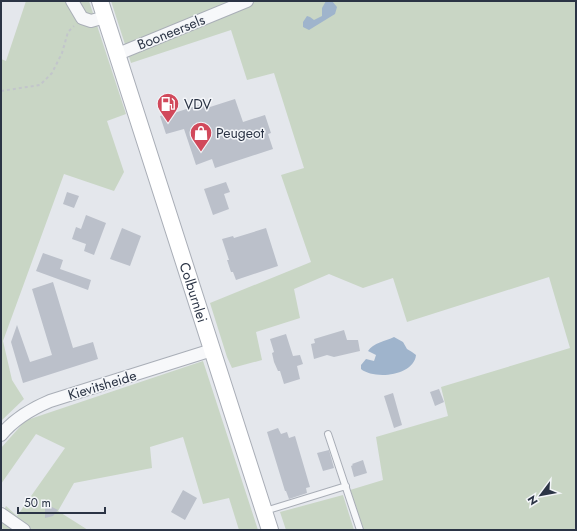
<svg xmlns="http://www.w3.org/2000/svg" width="577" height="531" viewBox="0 0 577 531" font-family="Jost,sans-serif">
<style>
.green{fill:#c9d6c5}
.water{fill:#9fb4cc}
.building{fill:#bbc0ca}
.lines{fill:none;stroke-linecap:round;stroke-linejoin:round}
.lane-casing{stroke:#a9aeb7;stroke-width:8}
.street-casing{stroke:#a9aeb7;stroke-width:14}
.secondary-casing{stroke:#a9aeb7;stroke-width:18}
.path{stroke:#c2c5cb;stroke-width:2;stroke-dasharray:3 3;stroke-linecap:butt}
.lane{stroke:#f7f8fa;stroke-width:6}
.street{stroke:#f7f8fa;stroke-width:12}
.secondary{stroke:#fff;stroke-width:16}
.labels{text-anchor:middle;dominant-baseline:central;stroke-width:3;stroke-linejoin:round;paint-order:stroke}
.street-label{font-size:14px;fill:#2b3445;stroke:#f4f6f9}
.poi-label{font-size:14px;fill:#2b3445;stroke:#f4f6f9;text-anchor:start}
</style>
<rect width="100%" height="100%" fill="#e4e7ec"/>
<path class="green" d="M 26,1 L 89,1 L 126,114 L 107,121 L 124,172 L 114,191 L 64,174 L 3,341 L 12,380 L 24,399 L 1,421 L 1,59 L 6,61 Z
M 111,1 L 576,1 L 576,530 L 363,530 L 350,490 L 383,480 L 376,437 L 448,416 L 441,387 L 570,348 L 549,277 L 407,322 L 393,278 L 363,288 L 329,274 L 294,289 L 300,318 L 256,332 L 262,360 L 232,368 L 227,357 L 210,303 L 311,262 L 281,175 L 304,168 L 274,73 L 247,80 L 231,30 L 131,63 Z
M 203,361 L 258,530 L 239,530 L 229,498 L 203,504 L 183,437 L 150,447 L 152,468 L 74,483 L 58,511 L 88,530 L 3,530 C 0,520 2,515 6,506 L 17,516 L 65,448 L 36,434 L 1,484 L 1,448 L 25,421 L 30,419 Z
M 343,495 L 354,530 L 286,530 L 280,512 Z"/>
<path class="water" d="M 326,1 L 332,1 L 337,7 L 335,14 L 309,30 L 303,27 L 303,22 L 307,16 L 310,17 L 314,20 L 322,16 L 322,8 Z
M 394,337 L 403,342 L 407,349 L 412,352 L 416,355 C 414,376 374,380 361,369 L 361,365 L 366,359 L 374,361 L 376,355 L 368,351 C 373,343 386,341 394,337 Z"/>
<path class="building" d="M 235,99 L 243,122 L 265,115 L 271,133 L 268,134 L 273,149 L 215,168 L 212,159 L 196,165 L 184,129 L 166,134 L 160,116 L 171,113 L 171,114 L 208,102 L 210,107 Z
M 226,182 L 230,192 L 224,194 L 229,209 L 213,215 L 204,189 Z
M 67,192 L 79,196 L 74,208 L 63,204 Z
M 86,215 L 106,223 L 94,255 L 84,251 L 86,244 L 72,239 L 76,227 L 81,229 Z
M 122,228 L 141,236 L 130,266 L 110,259 Z
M 266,228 L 278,266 L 236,280 L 233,272 L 231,272 L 227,260 L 229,260 L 222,239 L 233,236 L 234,238 Z
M 43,253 L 63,260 L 60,269 L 91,280 L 88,290 L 36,271 Z
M 53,282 L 73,348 L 93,342 L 98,359 L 23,383 L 11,342 L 17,325 L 30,362 L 52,355 L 32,289 Z
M 344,330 L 347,340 L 358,340 L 360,351 L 334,357 L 327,355 L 314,359 L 311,344 L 315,343 L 314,339 Z
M 286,334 L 293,356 L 300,355 L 303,364 L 297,366 L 300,379 L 284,384 L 280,371 L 278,371 L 274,362 L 272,353 L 274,352 L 270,339 Z
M 439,389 L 444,402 L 435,406 L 430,392 Z
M 393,393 L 402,425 L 394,428 L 384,396 Z
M 278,428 L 281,434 L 287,432 L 289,438 L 295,436 L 310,487 L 306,488 L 307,493 L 289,499 L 286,491 L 285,491 L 267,432 Z
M 329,450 L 334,468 L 323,471 L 317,453 Z
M 363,460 L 367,473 L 354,477 L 351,466 L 353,465 L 352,464 Z
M 183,490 L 197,498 L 185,520 L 171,512 Z
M 45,506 L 52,507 L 58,510 L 53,516 L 45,518 Z"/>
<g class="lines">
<g class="lane-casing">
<path id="lane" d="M 328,434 L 360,530
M 265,511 L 346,486"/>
</g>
<g class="street-casing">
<path id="street" d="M 72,1 L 82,18 L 91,21 L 105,17
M 118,54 L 247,1
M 1,435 C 14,419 31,409 50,401 L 212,350
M 1,514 L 24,530"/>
</g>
<g class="secondary-casing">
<g id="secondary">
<path id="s1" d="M 100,1 L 270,530"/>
</g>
</g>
<path class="path" d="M 1,91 L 40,85 L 52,73 L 62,53 L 68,32 L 74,26"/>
<use href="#lane" class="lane"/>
<use href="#street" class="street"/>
<use href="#secondary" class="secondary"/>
</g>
<defs>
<g id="fuel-pin" transform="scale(1.15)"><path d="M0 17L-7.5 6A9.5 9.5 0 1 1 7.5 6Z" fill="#d1495b" stroke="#f4f6f9"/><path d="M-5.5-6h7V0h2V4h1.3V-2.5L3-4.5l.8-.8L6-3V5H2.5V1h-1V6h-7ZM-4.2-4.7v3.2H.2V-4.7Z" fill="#fff"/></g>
<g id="shop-pin" transform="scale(1.15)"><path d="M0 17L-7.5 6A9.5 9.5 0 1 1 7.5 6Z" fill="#d1495b" stroke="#f4f6f9"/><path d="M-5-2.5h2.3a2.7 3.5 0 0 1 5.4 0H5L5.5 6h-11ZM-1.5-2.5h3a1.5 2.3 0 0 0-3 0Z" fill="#fff"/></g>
</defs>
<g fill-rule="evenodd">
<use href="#fuel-pin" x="168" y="104"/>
<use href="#shop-pin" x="201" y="133"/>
</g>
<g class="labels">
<g class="street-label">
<text transform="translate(171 32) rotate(-22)">Booneersels</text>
<text stroke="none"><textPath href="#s1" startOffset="306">Colburnlei</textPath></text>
<text transform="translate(102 385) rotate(-17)">Kievitsheide</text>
</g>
<g class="poi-label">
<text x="184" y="104">VDV</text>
<text x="216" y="133">Peugeot</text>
</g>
</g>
<rect width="577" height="531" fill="none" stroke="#2b3445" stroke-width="4"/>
<g transform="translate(541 495) rotate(238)" stroke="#f4f6f9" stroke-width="3" paint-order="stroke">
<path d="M0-3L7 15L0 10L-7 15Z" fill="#2b3445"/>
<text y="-6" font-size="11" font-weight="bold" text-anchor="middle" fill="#2b3445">N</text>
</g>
<path d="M18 507v6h87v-6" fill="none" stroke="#2b3445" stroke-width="2"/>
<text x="24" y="507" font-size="12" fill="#2b3445" stroke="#f4f6f9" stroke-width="3" paint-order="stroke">50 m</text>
</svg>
